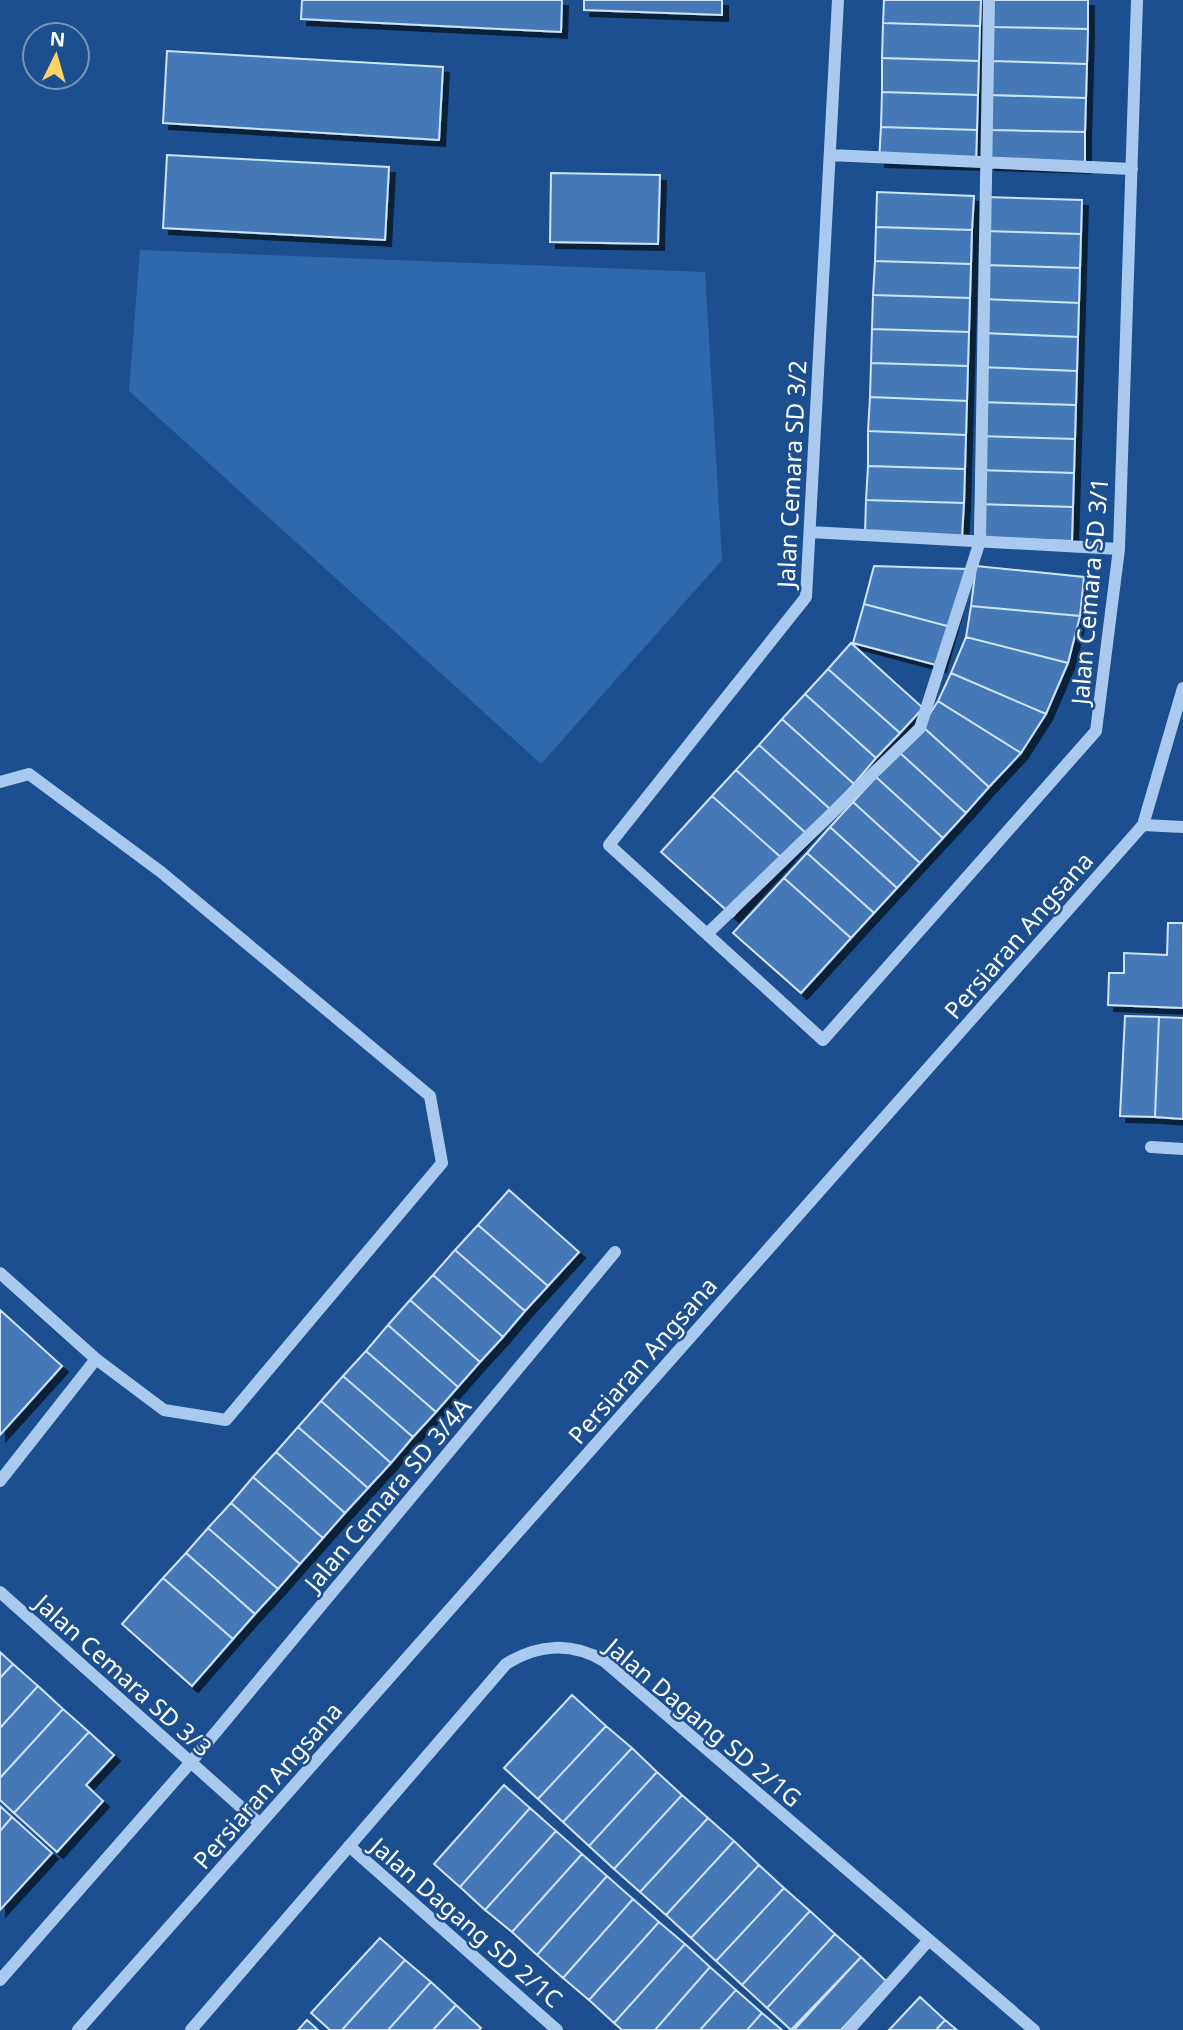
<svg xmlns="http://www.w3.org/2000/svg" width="1183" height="2030" viewBox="0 0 1183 2030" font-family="'Noto Sans',sans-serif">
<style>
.green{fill:#2e69ad}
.building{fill:#4478b7;stroke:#cfe3fa;stroke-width:2;filter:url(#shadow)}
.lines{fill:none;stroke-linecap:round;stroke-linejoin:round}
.minor{stroke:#a9c9ee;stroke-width:12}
.labels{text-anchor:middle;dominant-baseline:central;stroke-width:5;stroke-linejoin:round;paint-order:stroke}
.street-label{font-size:24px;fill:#fff;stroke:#1b4f8f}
</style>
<defs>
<filter id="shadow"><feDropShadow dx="6" dy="6" stdDeviation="0" flood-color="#0009"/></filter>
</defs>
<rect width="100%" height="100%" fill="#1b4f8f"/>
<path class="green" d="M 140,250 L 705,272 L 722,560 L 541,764 L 129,391 Z"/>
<path class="building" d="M 302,0 L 562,0 L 561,32 L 301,19 Z
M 584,0 L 722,0 L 722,15 L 584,10 Z
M 884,0 L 981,0 L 980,26 L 883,23 Z
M 993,0 L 1088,0 L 1088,29 L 992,27 Z
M 883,23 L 980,26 L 979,61 L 882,58 Z
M 992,27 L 1088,29 L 1087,64 L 992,61 Z
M 167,51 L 443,67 L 439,140 L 163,123 Z
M 882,58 L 979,61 L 978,95 L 882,92 Z
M 992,61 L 1087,64 L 1086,98 L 990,95 Z
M 882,92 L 978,95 L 977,130 L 881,127 Z
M 990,95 L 1086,98 L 1085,132 L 989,130 Z
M 881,127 L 977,130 L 976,164 L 879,161 Z
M 989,130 L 1085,132 L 1085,167 L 989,164 Z
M 167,155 L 389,167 L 385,240 L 163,228 Z
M 551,173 L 660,175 L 658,244 L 550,242 Z
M 877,192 L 974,196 L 972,230 L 876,227 Z
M 986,197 L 1082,200 L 1081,234 L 985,231 Z
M 876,227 L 972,230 L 971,264 L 875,261 Z
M 985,231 L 1081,234 L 1080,268 L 984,265 Z
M 875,261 L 971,264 L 970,298 L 873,295 Z
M 984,265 L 1080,268 L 1079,303 L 983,299 Z
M 873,295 L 970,298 L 969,332 L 872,329 Z
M 983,299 L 1079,303 L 1078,337 L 982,333 Z
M 872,329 L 969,332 L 968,366 L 871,363 Z
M 982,333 L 1078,337 L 1077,371 L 980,367 Z
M 871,363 L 968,366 L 967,401 L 870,397 Z
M 980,367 L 1077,371 L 1076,405 L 979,402 Z
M 870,397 L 967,401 L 966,435 L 868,431 Z
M 979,402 L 1076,405 L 1075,439 L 978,436 Z
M 868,431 L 966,435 L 965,469 L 868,466 Z
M 978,436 L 1075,439 L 1074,473 L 977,470 Z
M 868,466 L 965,469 L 964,503 L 866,500 Z
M 977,470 L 1074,473 L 1073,507 L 976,504 Z
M 866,500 L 964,503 L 962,537 L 865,534 Z
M 976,504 L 1073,507 L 1072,541 L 975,538 Z
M 874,566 L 967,569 L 951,627 L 864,604 Z
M 976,566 L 1084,577 L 1080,616 L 971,606 Z
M 864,604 L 951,627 L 940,666 L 853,643 Z
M 971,606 L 1080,616 L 1068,663 L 966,637 Z
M 966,637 L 1068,663 L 1046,714 L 951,673 Z
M 851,643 L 923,708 L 900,733 L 828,669 Z
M 828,669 L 900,733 L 876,758 L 805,694 Z
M 951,673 L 1046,714 L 1021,753 L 938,701 Z
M 805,694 L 876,758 L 854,784 L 782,719 Z
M 938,701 L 1021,753 L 989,787 L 922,726 Z
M 782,719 L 854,784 L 830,809 L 759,745 Z
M 922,726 L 989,787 L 966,813 L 899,752 Z
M 759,745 L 830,809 L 807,834 L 736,770 Z
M 899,752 L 966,813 L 943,838 L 876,777 Z
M 736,770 L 807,834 L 784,860 L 712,796 Z
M 876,777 L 943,838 L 920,863 L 853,802 Z
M 712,796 L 784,860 L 733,916 L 661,852 Z
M 853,802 L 920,863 L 897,888 L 830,827 Z
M 830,827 L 897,888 L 874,913 L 807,853 Z
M 807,853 L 874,913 L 851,938 L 784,878 Z
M 784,878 L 851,938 L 801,993 L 733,933 Z
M 1168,923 L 1183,923 L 1183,1008 L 1108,1005 L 1109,973 L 1124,973 L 1124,953 L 1167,955 Z
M 1125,1016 L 1159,1017 L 1155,1117 L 1120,1116 Z
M 1159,1017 L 1183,1018 L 1183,1119 L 1155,1117 Z
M 509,1190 L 579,1252 L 548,1286 L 478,1225 Z
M 478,1225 L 548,1286 L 525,1311 L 455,1250 Z
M 455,1250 L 525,1311 L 503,1337 L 433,1275 Z
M 433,1275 L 503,1337 L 480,1362 L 410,1300 Z
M 410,1300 L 480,1362 L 458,1387 L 388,1325 Z
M 0,1310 L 62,1366 L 0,1435 Z
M 388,1325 L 458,1387 L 436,1412 L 366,1351 Z
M 366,1351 L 436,1412 L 413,1437 L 343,1376 Z
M 343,1376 L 413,1437 L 391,1463 L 321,1401 Z
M 321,1401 L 391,1463 L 368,1488 L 298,1427 Z
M 298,1427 L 368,1488 L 345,1513 L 276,1452 Z
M 276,1452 L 345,1513 L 323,1538 L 253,1477 Z
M 253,1477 L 323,1538 L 300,1564 L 231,1503 Z
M 231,1503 L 300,1564 L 278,1589 L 208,1528 Z
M 208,1528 L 278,1589 L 255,1614 L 186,1553 Z
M 186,1553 L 255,1614 L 233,1639 L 163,1578 Z
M 163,1578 L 233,1639 L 192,1686 L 122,1624 Z
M 0,1652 L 13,1664 L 0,1678 Z
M 13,1664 L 38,1686 L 0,1728 L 0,1678 Z
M 38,1686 L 63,1709 L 0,1778 L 0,1728 Z
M 572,1695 L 606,1726 L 538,1799 L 504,1768 Z
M 63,1709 L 89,1732 L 14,1813 L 0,1800 L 0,1778 Z
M 606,1726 L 632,1748 L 563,1822 L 538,1799 Z
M 89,1732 L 114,1755 L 86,1785 L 103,1801 L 57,1852 L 14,1813 Z
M 632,1748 L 657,1772 L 589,1846 L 563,1822 Z
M 657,1772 L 682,1795 L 614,1869 L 589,1846 Z
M 504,1785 L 530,1808 L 460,1887 L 434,1864 Z
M 682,1795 L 708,1818 L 640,1892 L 614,1869 Z
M 0,1806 L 12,1817 L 0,1831 Z
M 530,1808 L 556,1831 L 485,1910 L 460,1887 Z
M 12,1817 L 52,1853 L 0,1910 L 0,1831 Z
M 708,1818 L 734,1841 L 666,1915 L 640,1892 Z
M 556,1831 L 582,1854 L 512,1932 L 485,1910 Z
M 734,1841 L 759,1865 L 691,1938 L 666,1915 Z
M 582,1854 L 607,1876 L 537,1955 L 512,1932 Z
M 759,1865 L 784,1888 L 716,1961 L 691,1938 Z
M 607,1876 L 633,1899 L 563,1978 L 537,1955 Z
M 784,1888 L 810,1911 L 742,1985 L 716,1961 Z
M 633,1899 L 659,1922 L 589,2000 L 563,1978 Z
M 810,1911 L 835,1934 L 767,2008 L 742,1985 Z
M 659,1922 L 685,1944 L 614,2023 L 589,2000 Z
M 835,1934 L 861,1957 L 791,2030 L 767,2008 Z
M 380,1938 L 405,1960 L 342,2030 L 330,2030 L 311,2013 Z
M 685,1944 L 710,1967 L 655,2030 L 622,2030 L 614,2023 Z
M 861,1957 L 886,1981 L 841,2030 L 794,2030 Z
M 405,1960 L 431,1982 L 388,2030 L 342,2030 Z
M 710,1967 L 736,1990 L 700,2030 L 655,2030 Z
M 431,1982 L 456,2005 L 433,2030 L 388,2030 Z
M 736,1990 L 762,2013 L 747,2030 L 700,2030 Z
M 920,1997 L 945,2020 L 936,2030 L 889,2030 Z
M 456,2005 L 481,2028 L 479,2030 L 433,2030 Z
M 762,2013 L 782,2030 L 747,2030 Z
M 307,2020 L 318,2030 L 298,2030 Z
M 945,2020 L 957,2030 L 936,2030 Z"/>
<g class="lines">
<path class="minor" d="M 838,0 L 806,597 L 609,845 L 823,1040 L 1096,731 L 1119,549 L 1137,0
M 830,155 L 1132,169
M 810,532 L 1119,549
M 0,782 L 29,774 L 161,872 L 430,1096 L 442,1163 L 226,1420 L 164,1410 L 96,1359
M 1143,825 L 1183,827
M 707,934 L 920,728 L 980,541 L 989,0
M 1151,1147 L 1183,1149
M 0,1273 L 96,1359 L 0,1481
M 0,1592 L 260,1824
M 349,1846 L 557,2030
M 0,1980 L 191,1762 L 615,1252
M 78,2030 L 1143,825 L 1183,688
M 191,2030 L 506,1664 C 538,1644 572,1642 604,1661 L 1034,2030
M 849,2030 L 929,1940"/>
</g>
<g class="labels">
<g class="street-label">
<text transform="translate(791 474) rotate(-87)">Jalan Cemara SD 3/2</text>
<text transform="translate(1089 591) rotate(-85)">Jalan Cemara SD 3/1</text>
<text transform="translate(1018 935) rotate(-49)">Persiaran Angsana</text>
<text transform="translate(642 1360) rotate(-49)">Persiaran Angsana</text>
<text transform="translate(387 1494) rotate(-50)">Jalan Cemara SD 3/4A</text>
<text transform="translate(124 1675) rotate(42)">Jalan Cemara SD 3/3</text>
<text transform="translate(704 1722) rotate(40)">Jalan Dagang SD 2/1G</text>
<text transform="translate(267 1785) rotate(-49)">Persiaran Angsana</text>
<text transform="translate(467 1922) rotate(41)">Jalan Dagang SD 2/1C</text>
</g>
</g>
<g transform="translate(56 56) rotate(5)"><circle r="33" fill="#1b4f8f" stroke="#7695bc" stroke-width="2"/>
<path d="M0-5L12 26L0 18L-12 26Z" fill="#ffd166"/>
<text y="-10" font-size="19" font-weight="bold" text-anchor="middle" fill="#ffffff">N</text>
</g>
</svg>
